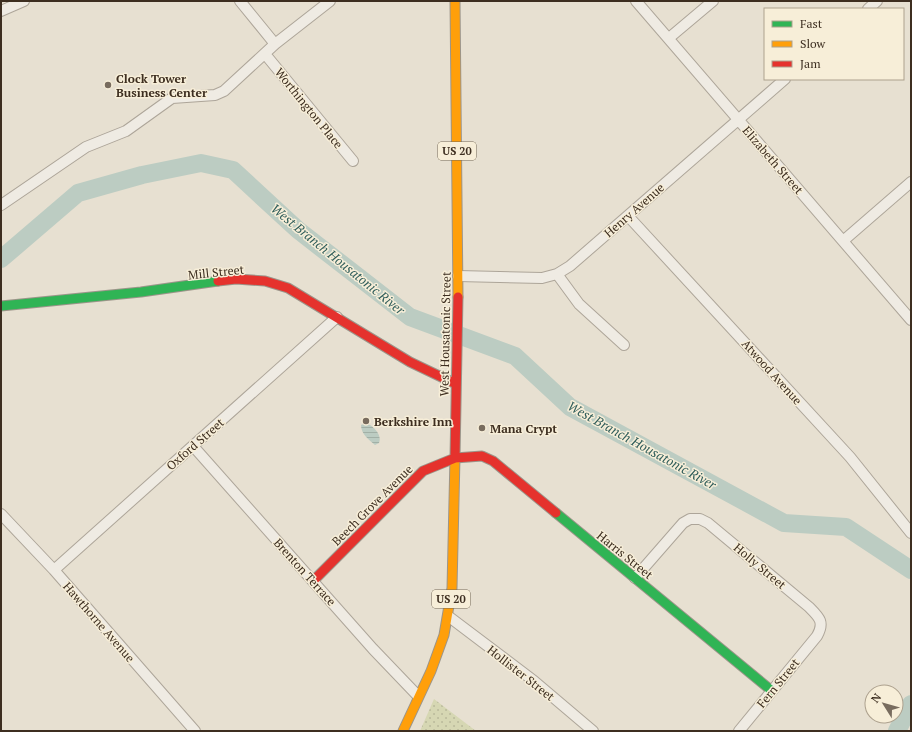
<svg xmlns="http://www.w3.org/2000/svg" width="912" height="732" viewBox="0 0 912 732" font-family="'PT Serif',serif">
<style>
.park{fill:url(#park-dots)}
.water{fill:url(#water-rules)}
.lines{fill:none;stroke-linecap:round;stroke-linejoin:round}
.river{stroke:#bcccc2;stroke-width:18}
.street-casing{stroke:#ada599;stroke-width:12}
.fast-casing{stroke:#9c958a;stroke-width:11}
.slow-casing{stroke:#9c958a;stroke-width:11}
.jam-casing{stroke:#9c958a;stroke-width:11}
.street{stroke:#efebe3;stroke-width:10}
.fast{stroke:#30b455;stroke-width:9}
.slow{stroke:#ff9f0a;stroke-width:9}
.jam{stroke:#e5322d;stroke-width:9}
.poi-dot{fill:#786c5e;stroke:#f7eed8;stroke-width:1.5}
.labels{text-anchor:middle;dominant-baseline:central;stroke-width:3;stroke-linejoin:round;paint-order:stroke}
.shield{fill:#f7eed8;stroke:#756857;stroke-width:1}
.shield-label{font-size:11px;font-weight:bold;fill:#3d2e20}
.poi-label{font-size:12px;font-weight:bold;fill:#3d2e20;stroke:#f7eed8;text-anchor:start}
.street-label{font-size:12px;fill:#3d2e20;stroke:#f7eed8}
.water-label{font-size:13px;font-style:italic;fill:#2f5d5a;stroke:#f7eed8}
</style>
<defs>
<pattern id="park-dots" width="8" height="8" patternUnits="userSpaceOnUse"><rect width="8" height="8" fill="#d6d7b3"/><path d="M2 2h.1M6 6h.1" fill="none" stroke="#b9b99a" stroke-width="1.8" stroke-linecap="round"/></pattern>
<pattern id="water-rules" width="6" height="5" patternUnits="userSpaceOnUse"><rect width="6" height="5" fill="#bcccc2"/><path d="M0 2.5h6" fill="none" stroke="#a2b0a6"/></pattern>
</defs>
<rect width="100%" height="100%" fill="#e7e0d1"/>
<path class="park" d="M 434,699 L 476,731 L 420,731 Z"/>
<path class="water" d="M 365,423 C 372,424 383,435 379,443 L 375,445 C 369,440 361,434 361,425 Z"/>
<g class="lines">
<path class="river" d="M 1,259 L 78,193 L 142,175 L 201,163 L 233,170 L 298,230 L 410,317 L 515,356 L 570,407 L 784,523 L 846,527 L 911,570
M 897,731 L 911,704"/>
<g class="street-casing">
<path id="street" d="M 636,1 L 911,320
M 868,9 L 877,1
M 1,11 L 24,1
M 669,38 L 713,1
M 275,44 L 330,1
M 265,54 L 353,161
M 1,205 L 86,147 L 126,131 L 172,98 L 215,95 L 224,91 L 275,44 L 240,1
M 628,216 L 850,457 L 911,533
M 843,241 L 911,182
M 557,274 L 579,304 L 624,345
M 458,276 L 542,278 L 557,274 L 570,266 L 785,79
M 193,446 L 373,649 L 418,696
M 1,514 L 54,570 L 195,731
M 54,570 L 337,317
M 635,578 L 683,523 L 690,519 L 700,519 L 708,523 L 809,607 C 819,617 825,622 817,636 L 739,731
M 448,616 L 534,681 L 593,731"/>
</g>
<g class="fast-casing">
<path id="fast" d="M 1,306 L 141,292 L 218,281
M 556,513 L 772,691"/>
</g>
<g class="slow-casing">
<path id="slow" d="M 455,1 L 458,297
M 403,731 L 431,671 L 444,635 L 452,588 L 455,457"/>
</g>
<g class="jam-casing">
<path id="jam" d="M 218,281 L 236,279 L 265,281 L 288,288 L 410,362 L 456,384
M 455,457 L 458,297
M 313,581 L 423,471 L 455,458 L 482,456 L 493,461 L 556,513"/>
</g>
<use href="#street" class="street"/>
<use href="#fast" class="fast"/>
<use href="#slow" class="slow"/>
<use href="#jam" class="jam"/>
</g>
<g class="poi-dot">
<circle cx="108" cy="85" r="4"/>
<circle cx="366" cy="421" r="4"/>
<circle cx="482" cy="428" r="4"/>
</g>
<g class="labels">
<g class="shield">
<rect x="438" y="142" width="38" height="18" rx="3"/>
<rect x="432" y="590" width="38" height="18" rx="3"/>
</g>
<g class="shield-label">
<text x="457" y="151">US 20</text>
<text x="451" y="599">US 20</text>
</g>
<g class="poi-label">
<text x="116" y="78">Clock Tower<tspan x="116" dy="14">Business Center</tspan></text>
<text x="374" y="421">Berkshire Inn</text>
<text x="490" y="428">Mana Crypt</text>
</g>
<g class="street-label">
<text transform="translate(309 108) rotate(51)">Worthington Place</text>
<text transform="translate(773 160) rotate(49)">Elizabeth Street</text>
<text transform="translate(634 210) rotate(-41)">Henry Avenue</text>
<text transform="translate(216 272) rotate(-6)">Mill Street</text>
<text transform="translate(445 334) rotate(-89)">West Housatonic Street</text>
<text transform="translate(772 372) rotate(48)">Atwood Avenue</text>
<text transform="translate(195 444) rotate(-41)">Oxford Street</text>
<text transform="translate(372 505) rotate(-45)">Beech Grove Avenue</text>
<text transform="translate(625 555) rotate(39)">Harris Street</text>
<text transform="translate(760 566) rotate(40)">Holly Street</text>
<text transform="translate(305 572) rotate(48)">Brenton Terrace</text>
<text transform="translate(99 622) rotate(49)">Hawthorne Avenue</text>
<text transform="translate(521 673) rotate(38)">Hollister Street</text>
<text transform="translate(778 683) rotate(-51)">Fern Street</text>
</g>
<g class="water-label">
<text transform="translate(338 259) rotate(39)">West Branch Housatonic River</text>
<text transform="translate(642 445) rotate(29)">West Branch Housatonic River</text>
</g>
</g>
<rect width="912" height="732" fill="none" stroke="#3d2e20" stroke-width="4"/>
<rect x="764" y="8" width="140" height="72" fill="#f7eed8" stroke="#ada18e"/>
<rect x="772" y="21" width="20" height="6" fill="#30b455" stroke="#ada18e"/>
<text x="800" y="28" font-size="12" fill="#3d2e20">Fast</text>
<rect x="772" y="41" width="20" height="6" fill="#ff9f0a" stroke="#ada18e"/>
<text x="800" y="48" font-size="12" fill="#3d2e20">Slow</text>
<rect x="772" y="61" width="20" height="6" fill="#e5322d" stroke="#ada18e"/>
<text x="800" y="68" font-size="12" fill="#3d2e20">Jam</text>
<g transform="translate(884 704) rotate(307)"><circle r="19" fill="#f7eed8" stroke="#ada18e"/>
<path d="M0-3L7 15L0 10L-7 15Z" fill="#786c5e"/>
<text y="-6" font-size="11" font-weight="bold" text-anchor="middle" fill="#3d2e20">N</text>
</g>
</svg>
